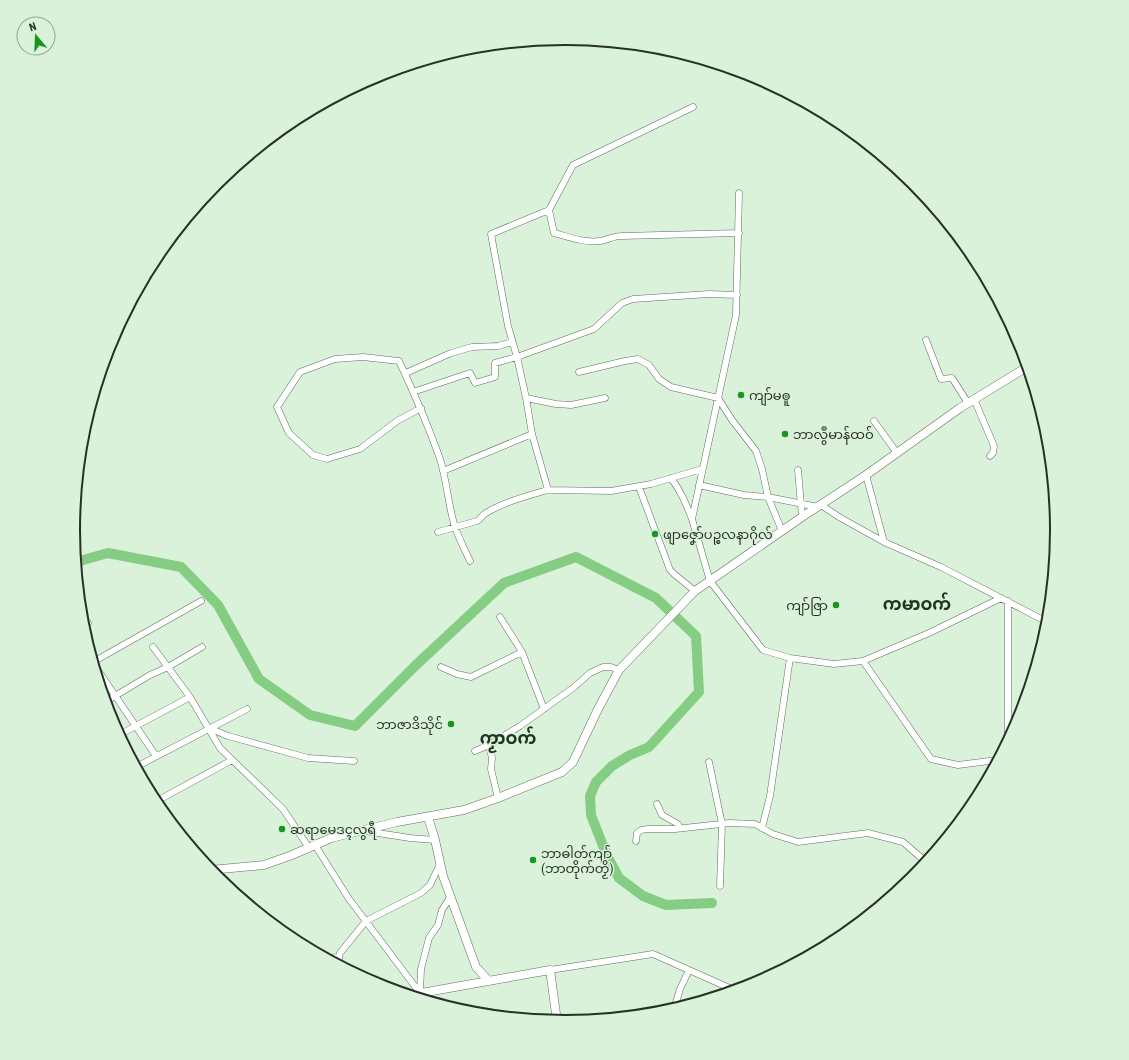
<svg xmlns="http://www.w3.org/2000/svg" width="1129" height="1060" viewBox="0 0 1129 1060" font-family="'Roboto Condensed','Noto Sans Myanmar',sans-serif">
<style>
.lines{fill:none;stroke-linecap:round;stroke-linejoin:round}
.river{stroke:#85cd83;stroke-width:10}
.minor-casing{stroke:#5b6f5a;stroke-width:7}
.tertiary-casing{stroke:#5b6f5a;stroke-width:9}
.minor{stroke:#fff;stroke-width:6}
.tertiary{stroke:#fff;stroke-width:8}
.poi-dot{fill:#1a9423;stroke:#dbf2da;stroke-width:1.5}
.labels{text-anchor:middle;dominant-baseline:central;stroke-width:3;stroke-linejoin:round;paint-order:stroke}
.poi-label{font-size:13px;fill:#283128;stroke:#dbf2da;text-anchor:start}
.district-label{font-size:17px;font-weight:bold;fill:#223321;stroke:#dbf2da}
.rim{fill:none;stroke:#283128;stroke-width:2}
</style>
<rect width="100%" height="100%" fill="#dbf2da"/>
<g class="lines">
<path class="river" d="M 76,562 L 108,553 L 181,567 L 218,605 L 259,679 L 310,715 L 355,726 L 416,665 L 504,583 L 576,557 L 656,598 L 696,636 L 699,692 L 649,747 L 630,755 L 612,766 L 596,782 L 590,796 L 591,815 L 607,856 L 619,878 L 643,896 L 666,905 L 712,903"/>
<g class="minor-casing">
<path id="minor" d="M 739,193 L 736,315 L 692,519 L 710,581 L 763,650 L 790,658 L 834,664 L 863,661 L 929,633 L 1001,598
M 549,210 L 573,165 L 693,107
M 926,340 L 941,379 L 952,378 L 968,403
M 408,372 L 451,353 L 472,347 L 498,346 L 512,342
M 579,372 L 625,361 L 638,359 L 649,365 L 659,379 L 671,387 L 718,398 L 732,420 L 756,451 L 762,469 L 768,497 L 782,531
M 413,392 L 470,373 L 475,383 L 495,377 L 495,363 L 517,357 L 594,329 L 622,303 L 633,299 L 709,294 L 737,295
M 526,398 L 556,404 L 571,405 L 605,398
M 974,399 L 994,446 L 993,453 L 990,456
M 421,408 L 397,421 L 360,449 L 327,459 L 313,455 L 289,433 L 277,407 L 300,372 L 335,359 L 363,357 L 399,361 C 414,393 428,425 440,459 C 447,481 448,505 455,527 C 459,539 465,550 470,561
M 874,421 L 897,453
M 532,434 L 526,398 L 517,357 L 508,326 L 491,234 L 549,210 L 554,233 C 569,237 584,243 600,241 C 607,240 614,236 621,236 C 660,235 699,234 739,233
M 798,470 L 802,517
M 443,471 L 532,434 L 548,490 L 611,491 L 651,484 L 702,469
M 866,475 L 884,542
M 671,478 C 681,491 686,504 692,519
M 699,485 L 744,495 L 768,497 L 818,507
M 639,487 L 670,570 L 674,574 L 695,591
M 821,505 L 839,517 L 884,542 L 941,567 L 1047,622
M 438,532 L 477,521 C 481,519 482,515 486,513 C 504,502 527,496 548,490
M 1008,601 L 1008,739
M 500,617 L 522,652 L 544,709
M 82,626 L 88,623
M 153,647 L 190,697
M 863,661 L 931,759 L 958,765 L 997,760
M 93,662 L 201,601
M 93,663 L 156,756
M 441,667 L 457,674 L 471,677 L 522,652
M 105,702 L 150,675 L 168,667 L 202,647
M 209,728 L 228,736 L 308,758 L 354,761
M 119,735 L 190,697 L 220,748 L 283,809 L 309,848
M 489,745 L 492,758 L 491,769 L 498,798
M 475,751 L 489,745 L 520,726 L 573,688 L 590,673 L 603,667 L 611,667 L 619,670
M 709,762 L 722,824 L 720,886
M 136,767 L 247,709
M 155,802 L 232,760
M 657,804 L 662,815 L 678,824 L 679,828
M 762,828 L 770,796 L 790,658
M 365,831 L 410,838 L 435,840
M 636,841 L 637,833 L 641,830 L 648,829 L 675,829 L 730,823 L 755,824 L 773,834 L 798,842 L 868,833 L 903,842 L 926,862
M 315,845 L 349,899 L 420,993 L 421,998
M 327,958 L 339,957
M 338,964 L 340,953 L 366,921 L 421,893 L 430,885 L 440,864
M 550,970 L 653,954 L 734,990
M 420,993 L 421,969 L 429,938 L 438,925 L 442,910 L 451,896
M 674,1009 L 680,989 L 689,970"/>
</g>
<g class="tertiary-casing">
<path id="tertiary" d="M 428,817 L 435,840 L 443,876 L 476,967 L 489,981
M 210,870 L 264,865 L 292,855 L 331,838 L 397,822 L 464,810 L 498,798 L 562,772 L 573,762 L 598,709 L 619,670 L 695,591 L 802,517 L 866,475 L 960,408 L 1027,367
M 410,995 L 550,970 L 557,1021"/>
</g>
<use href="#minor" class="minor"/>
<use href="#tertiary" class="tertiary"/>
</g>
<g class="poi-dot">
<circle cx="741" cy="395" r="4"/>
<circle cx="785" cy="434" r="4"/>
<circle cx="655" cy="534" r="4"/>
<circle cx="836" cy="605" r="4"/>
<circle cx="451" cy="724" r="4"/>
<circle cx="282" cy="829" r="4"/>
<circle cx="533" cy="860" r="4"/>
</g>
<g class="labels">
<g class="poi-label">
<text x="749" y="395">ကျာ်မၜူ</text>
<text x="793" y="434">ဘာလွဳမာန်ထဝ်</text>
<text x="663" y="534">ဖျာဇၞော်ပဉ္စလနာဂိုလ်</text>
<text x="828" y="605" text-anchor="end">ကျာ်ဇြာ</text>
<text x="443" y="724" text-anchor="end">ဘာဇာဒိသိုင်</text>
<text x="290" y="829">ဆရာမေဒၚလွရီ</text>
<text x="541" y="853">ဘာဓါတ်ကျာ်<tspan x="541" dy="15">(ဘာတိုက်တၟိ)</tspan></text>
</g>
<g class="district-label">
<text x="917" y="604">ကမာဝက်</text>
<text x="508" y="738">ကၟာဝက်</text>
</g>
</g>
<path d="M0 0H1129V1060H0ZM80 530a485 485 0 1 1 970 0a485 485 0 1 1-970 0Z" fill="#dbf2da" fill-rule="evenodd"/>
<path class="rim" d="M80 530a485 485 0 1 1 970 0a485 485 0 1 1-970 0Z"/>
<g transform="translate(36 36) rotate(341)"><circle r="19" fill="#dbf2da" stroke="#93a593"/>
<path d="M0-3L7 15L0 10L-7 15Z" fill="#1a9423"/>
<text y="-6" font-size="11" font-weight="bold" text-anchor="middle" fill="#283128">N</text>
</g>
</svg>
